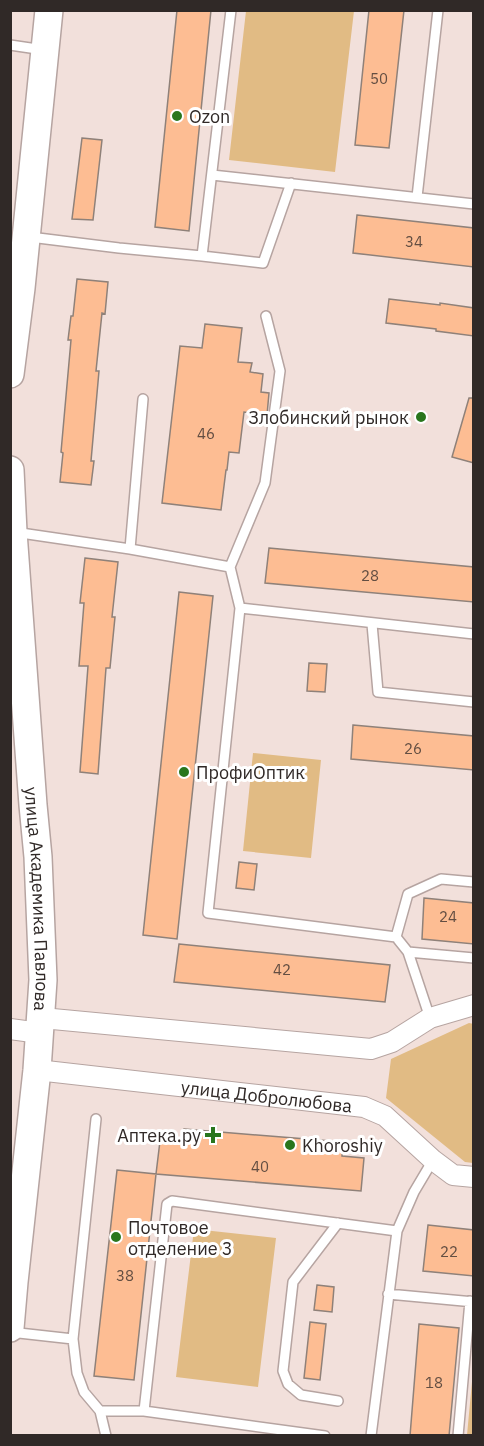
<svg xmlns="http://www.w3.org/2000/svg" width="484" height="1446" viewBox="0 0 484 1446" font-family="'IBM Plex Sans',sans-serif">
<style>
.green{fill:#e1bb84}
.building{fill:#fdbd93;stroke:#8f8179;stroke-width:1.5}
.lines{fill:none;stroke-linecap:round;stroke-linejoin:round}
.lane-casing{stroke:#b6a4a1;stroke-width:12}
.street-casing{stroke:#b6a4a1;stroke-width:22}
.secondary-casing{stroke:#b6a4a1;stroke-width:30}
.lane{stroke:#fff;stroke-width:9}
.street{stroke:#fff;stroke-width:20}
.secondary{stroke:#fff;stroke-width:27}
.poi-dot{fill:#29761d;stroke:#fff;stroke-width:2}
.labels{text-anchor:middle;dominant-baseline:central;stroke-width:6;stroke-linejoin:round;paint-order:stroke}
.number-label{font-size:15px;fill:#634e42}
.poi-label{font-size:18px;fill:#302927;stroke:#fff;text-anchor:start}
.street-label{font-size:18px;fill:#302927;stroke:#fff}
</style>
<rect width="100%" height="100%" fill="#f2e0db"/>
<path class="green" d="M 246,11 L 354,11 L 335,172 L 229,160 Z
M 253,753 L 321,760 L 311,858 L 243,851 Z
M 469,1023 L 474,1024 L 473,1163 L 465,1162 L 386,1098 L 391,1059 Z
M 194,1229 L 276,1238 L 258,1387 L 176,1377 Z
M 473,1371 L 473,1435 L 467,1435 Z"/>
<path class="building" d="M 177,10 L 211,10 L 189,231 L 155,227 Z
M 369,10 L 404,10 L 389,148 L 355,145 Z
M 82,138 L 102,140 L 93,220 L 72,219 Z
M 357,215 L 474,228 L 474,267 L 353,253 Z
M 77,279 L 108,282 L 105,314 L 102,313 L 96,371 L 99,371 L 91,461 L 94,461 L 91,485 L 60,482 L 63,453 L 61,452 L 71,340 L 68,340 L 71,316 L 73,316 Z
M 389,299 L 440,305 L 440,303 L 474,308 L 474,336 L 436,331 L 436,329 L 386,323 Z
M 205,324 L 242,328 L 238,362 L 252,363 L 250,372 L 263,374 L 261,392 L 269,393 L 267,415 L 244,412 L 239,453 L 229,452 L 227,470 L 226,470 L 221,510 L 162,503 L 180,346 L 202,348 Z
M 469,398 L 474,398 L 474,463 L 452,457 Z
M 269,548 L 474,567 L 474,602 L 265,583 Z
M 85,558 L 118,562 L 112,617 L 115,617 L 110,668 L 106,668 L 98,774 L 80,772 L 88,666 L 79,666 L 84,603 L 80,603 Z
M 179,592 L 213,596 L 177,939 L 143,935 Z
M 309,663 L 327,664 L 325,692 L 307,691 Z
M 353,725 L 474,736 L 474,770 L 351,759 Z
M 239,862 L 257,864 L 254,890 L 236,888 Z
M 424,898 L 474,903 L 474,944 L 422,939 Z
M 179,944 L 390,965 L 385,1002 L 174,982 Z
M 184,1129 L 343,1142 L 342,1156 L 364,1158 L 361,1191 L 156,1174 L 160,1141 L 182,1142 Z
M 117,1170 L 156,1174 L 134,1380 L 94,1376 Z
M 428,1225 L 474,1230 L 474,1276 L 423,1271 Z
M 317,1285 L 334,1287 L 332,1312 L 314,1310 Z
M 310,1322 L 326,1324 L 320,1380 L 304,1378 Z
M 419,1324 L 459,1328 L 449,1436 L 410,1436 Z"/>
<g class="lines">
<g class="lane-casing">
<path id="lane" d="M 10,45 L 44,50
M 212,175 L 474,204
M 417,197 L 438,10
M 30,237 L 119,248 L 202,256 L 231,10
M 202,256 L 263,263 L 291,183
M 266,316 L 280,371 L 265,483 L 230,567 L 240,608 L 208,913 L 396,937 L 408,952 L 430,1018
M 14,532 L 130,549 L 143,399
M 130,549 L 230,567
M 240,608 L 474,634
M 372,624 L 378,692 L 474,702
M 396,937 L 408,894 L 441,879 L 474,882
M 408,952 L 474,958
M 338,1223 L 293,1282 L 283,1371 L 288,1384 L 301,1395 L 338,1401
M 388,1294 L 474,1302
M 10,1332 L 73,1339 L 77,1373 L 84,1392 L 100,1411 L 106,1436
M 73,1339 L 96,1119
M 100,1411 L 144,1411 L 325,1436
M 144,1411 L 167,1204 L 172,1201 L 397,1231
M 371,1436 L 397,1231 L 414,1192 L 433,1160
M 458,1436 L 470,1301"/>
</g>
<g class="street-casing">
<g id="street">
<path d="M 42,1018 L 371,1049 L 392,1042 L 430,1018 L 474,1005"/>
<path d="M 10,1029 L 40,1033"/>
<path id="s1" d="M 37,1070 L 364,1107 L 385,1116 L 433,1160 L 453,1175 L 474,1177"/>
</g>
</g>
<g class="secondary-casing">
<g id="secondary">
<path d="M 10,374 L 21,288 L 49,10"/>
<path id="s2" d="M 10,470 L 13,532 L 33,805 L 38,857 L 43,980 L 37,1070 L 14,1282 L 10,1328"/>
</g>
</g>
<use href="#lane" class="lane"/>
<use href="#street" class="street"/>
<use href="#secondary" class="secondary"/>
</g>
<g class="poi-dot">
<circle cx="177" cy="116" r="6"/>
<circle cx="421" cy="417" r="6"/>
<circle cx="184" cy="772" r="6"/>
<path d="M210 1126h6v6h6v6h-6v6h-6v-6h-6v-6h6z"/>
<circle cx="290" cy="1145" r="6"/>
<circle cx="116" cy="1237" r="6"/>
</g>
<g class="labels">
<g class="number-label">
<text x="379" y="78">50</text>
<text x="414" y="241">34</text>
<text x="206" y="433">46</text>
<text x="370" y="575">28</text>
<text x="413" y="748">26</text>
<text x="448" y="916">24</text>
<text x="282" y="969">42</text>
<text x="260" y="1166">40</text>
<text x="449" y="1251">22</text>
<text x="125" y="1275">38</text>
<text x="434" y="1382">18</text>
</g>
<g class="poi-label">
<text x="189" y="116">Ozon</text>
<text x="409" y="417" text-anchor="end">Злобинский рынок</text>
<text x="196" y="772">ПрофиОптик</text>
<text x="201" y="1135" text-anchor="end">Аптека.ру</text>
<text x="302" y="1145">Khoroshiy</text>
<text x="128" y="1227">Почтовое<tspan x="128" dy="21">отделение 3</tspan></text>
</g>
<g class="street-label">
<text stroke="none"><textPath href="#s2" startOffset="430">улица Академика Павлова</textPath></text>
<text stroke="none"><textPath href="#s1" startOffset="231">улица Добролюбова</textPath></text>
</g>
</g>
<rect width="484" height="1446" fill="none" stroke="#302927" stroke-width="24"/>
</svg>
